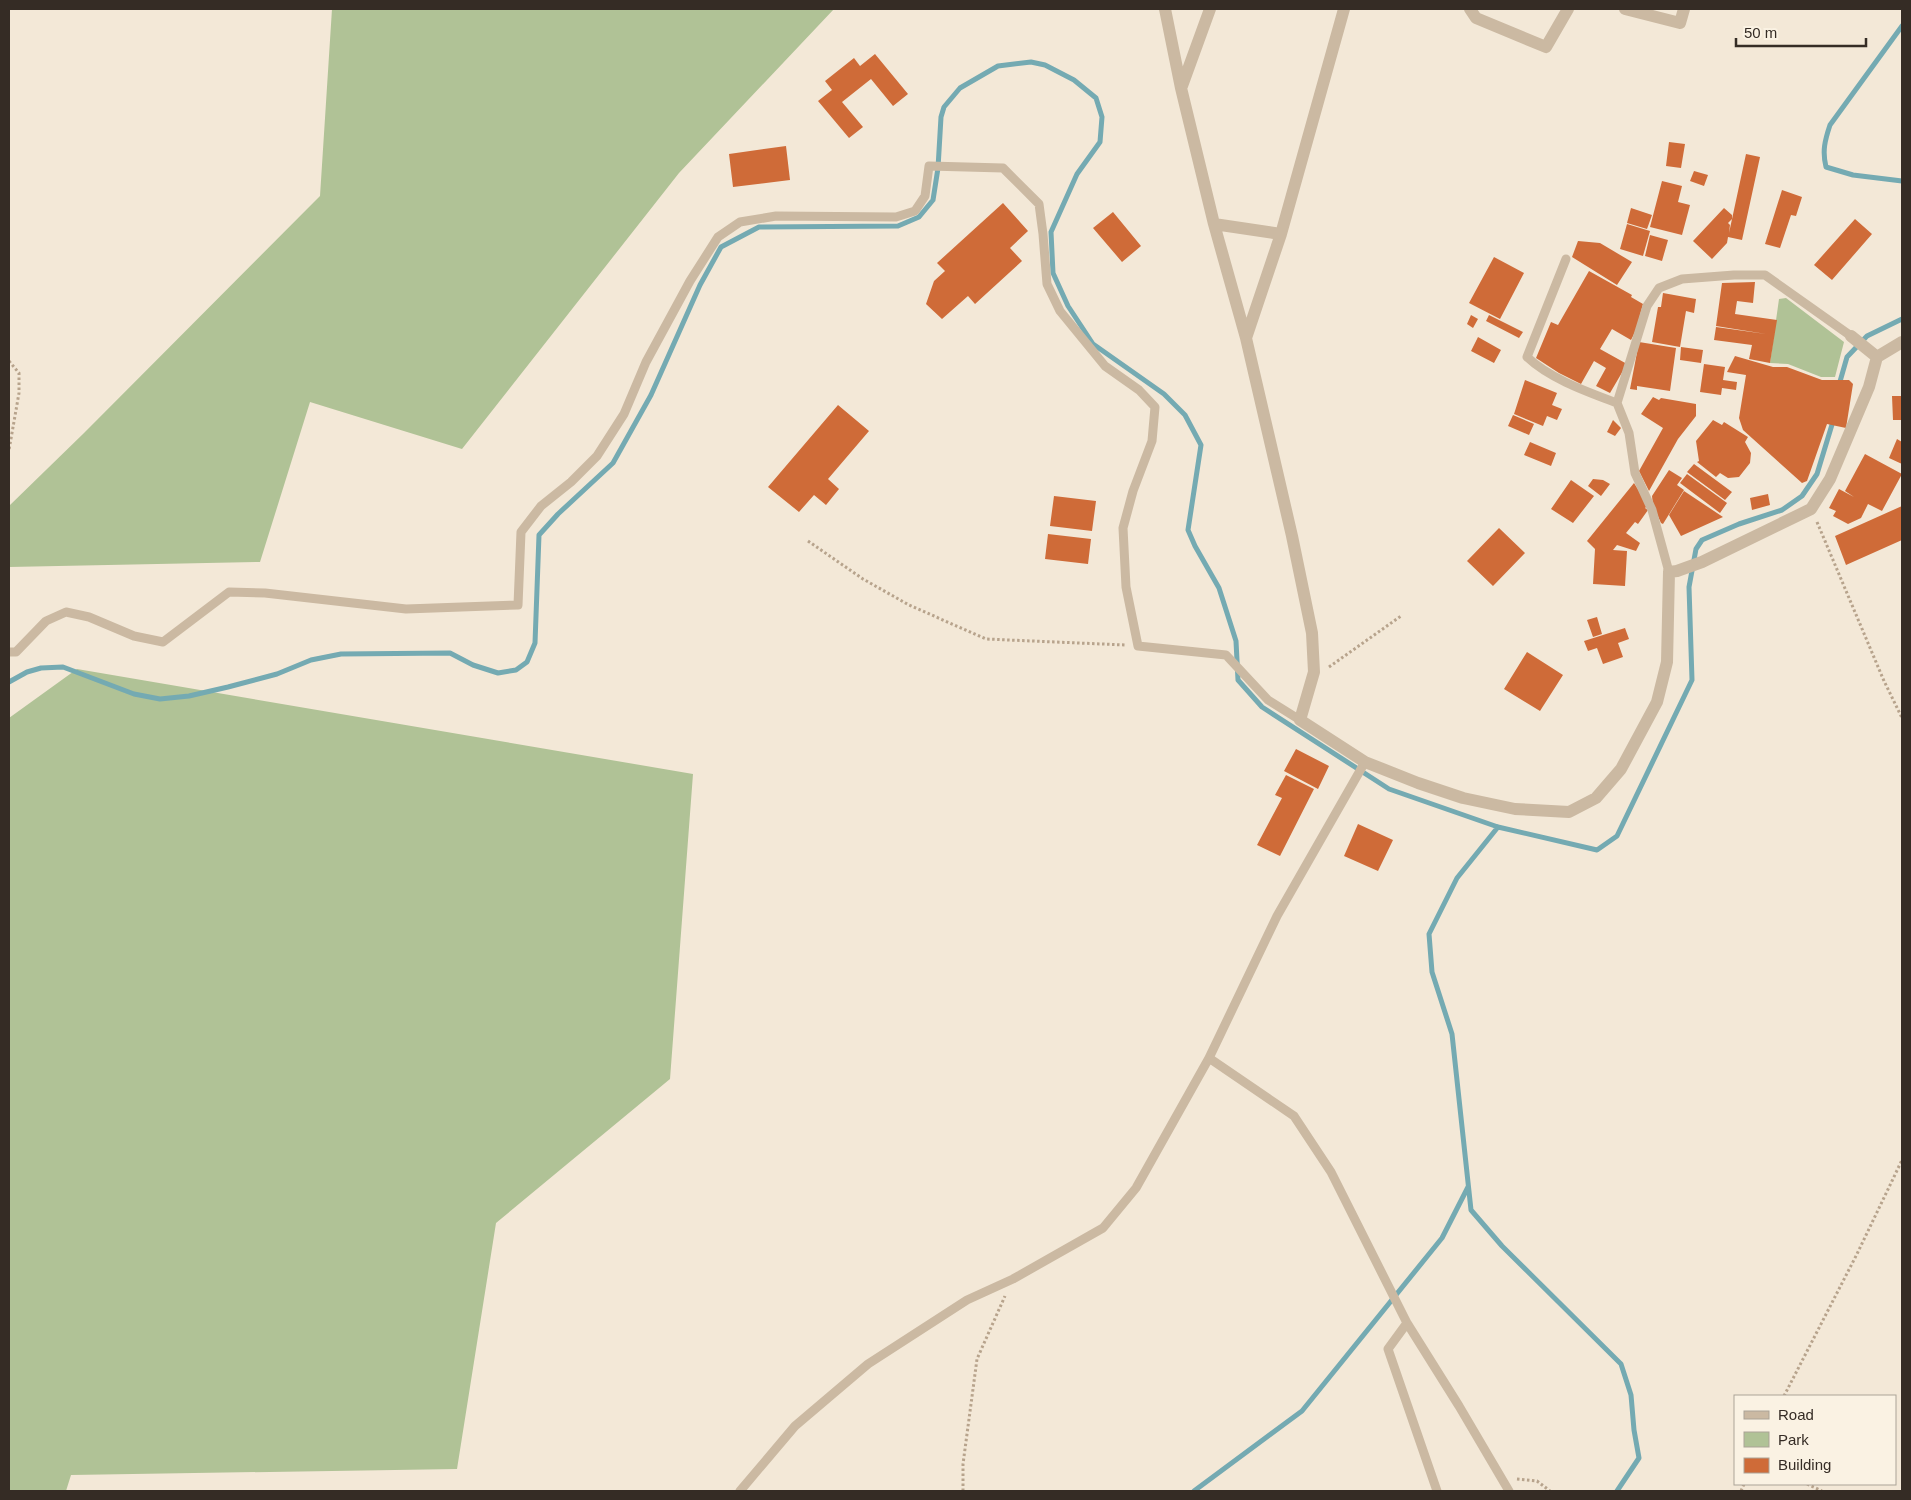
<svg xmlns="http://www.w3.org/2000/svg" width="1911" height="1500" viewBox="0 0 1911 1500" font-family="Arial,sans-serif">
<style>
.green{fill:#b0c296}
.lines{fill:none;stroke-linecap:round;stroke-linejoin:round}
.stream{stroke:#74aab2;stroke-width:5}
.building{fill:#cf6b38}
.path{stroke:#b7a38c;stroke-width:3;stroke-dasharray:2.5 2.5;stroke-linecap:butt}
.service{stroke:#cbb9a2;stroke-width:9}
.minor{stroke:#cbb9a2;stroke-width:12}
</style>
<rect width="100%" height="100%" fill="#f3e8d7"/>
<path class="green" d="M 332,9 L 834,9 L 679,173 L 462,449 L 310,402 L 260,562 L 9,567 L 9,506 L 84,433 L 320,196 Z
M 1786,298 L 1844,342 L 1835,377 L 1821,377 L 1788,364 L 1770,363 L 1779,299 Z
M 77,669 L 693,774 L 670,1079 L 496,1223 L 457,1469 L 71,1475 L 66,1491 L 9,1491 L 9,718 Z"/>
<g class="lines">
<path class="stream" d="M 1902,26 L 1830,125 C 1825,140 1822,151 1826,167 L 1853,175 L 1902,181
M 1839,385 L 1847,357 L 1867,336 L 1902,319
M 9,682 L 27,672 L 41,668 L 63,667 L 134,694 L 160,699 L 189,696 L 228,687 L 277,674 L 311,660 L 341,654 L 450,653 L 473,665 L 498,673 L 516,670 L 527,662 L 535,643 L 539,535 L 558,514 L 613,463 L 651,395 L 700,285 L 721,247 L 759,227 L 898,226 L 919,217 L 933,200 L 938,168 L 941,117 L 944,107 L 960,88 L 998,66 L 1031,62 L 1045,65 L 1074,80 L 1096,98 L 1102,117 L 1100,142 L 1077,174 L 1051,232 L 1053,273 L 1068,306 L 1093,344 L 1164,394 L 1185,415 L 1201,445 L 1188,530 L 1195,546 L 1219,588 L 1236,641 L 1238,680 L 1262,707 L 1389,789 L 1498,827 L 1597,850 L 1617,836 L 1692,680 L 1689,587 L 1696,549 L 1702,540 L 1739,524 L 1782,510 L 1802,496 L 1817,474 L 1834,418
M 1498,827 L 1457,878 L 1429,934 L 1432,972 L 1452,1034 L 1471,1210 L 1502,1246 L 1621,1364 L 1631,1395 L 1634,1430 L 1639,1458 L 1617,1491
M 1194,1491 L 1302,1411 L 1442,1238 L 1468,1187"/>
</g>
<path class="building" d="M 875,54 L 908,94 L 893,106 L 871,79 L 842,102 L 863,127 L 849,138 L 818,101 L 832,90 L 825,81 L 854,58 L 860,66 Z
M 1669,142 L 1685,144 L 1681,168 L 1666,166 Z
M 786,146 L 790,180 L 733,187 L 729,154 Z
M 1746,154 L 1760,157 L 1742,240 L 1728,237 L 1727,243 L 1712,259 L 1693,241 L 1724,208 L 1732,215 L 1732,219 L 1728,223 L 1730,225 L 1729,233 Z
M 1694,171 L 1708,175 L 1704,186 L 1690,181 Z
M 1662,181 L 1682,186 L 1678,202 L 1690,205 L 1682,235 L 1650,227 Z
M 1782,190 L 1802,197 L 1796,216 L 1791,215 L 1780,248 L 1765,244 Z
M 1003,203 L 1028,231 L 1010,248 L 1022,261 L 975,304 L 968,296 L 942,319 L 926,304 L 934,281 L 945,271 L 937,263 Z
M 1631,208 L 1652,215 L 1647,229 L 1627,223 Z
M 1113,212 L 1141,246 L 1122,262 L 1093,228 Z
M 1855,219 L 1872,234 L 1832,280 L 1814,265 Z
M 1627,224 L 1650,231 L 1643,256 L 1620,249 Z
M 1650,235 L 1668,240 L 1662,261 L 1645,256 Z
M 1578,241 L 1600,243 L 1632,262 L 1617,285 L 1572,257 Z
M 1494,257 L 1524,273 L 1500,319 L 1469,303 Z
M 1589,271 L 1632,295 L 1631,297 L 1643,304 L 1636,330 L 1631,340 L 1612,329 L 1600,349 L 1627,364 L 1610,393 L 1596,386 L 1606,368 L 1594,361 L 1581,384 L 1559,373 L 1536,358 L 1551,322 L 1558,325 Z
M 1755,282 L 1753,303 L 1737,301 L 1735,314 L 1777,320 L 1770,363 L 1749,359 L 1752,345 L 1714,340 L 1716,327 L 1766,334 L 1716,326 L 1722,283 Z
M 1663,293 L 1696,299 L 1694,313 L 1686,311 L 1680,347 L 1652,342 L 1658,307 L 1661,307 Z
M 1471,315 L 1478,319 L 1473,328 L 1467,324 Z
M 1489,315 L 1523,332 L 1519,338 L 1486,321 Z
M 1478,337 L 1501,350 L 1494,363 L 1471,351 Z
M 1639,342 L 1676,348 L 1670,391 L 1637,386 L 1637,390 L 1630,389 Z
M 1681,347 L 1703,350 L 1701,363 L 1680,360 Z
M 1735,356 L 1773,367 L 1787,367 L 1822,380 L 1849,380 L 1853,384 L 1846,428 L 1827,424 L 1807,481 L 1802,483 L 1743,430 L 1739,418 L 1746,375 L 1727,372 Z
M 1704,364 L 1725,367 L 1723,380 L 1737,382 L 1736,390 L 1722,388 L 1721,395 L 1700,392 Z
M 1525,380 L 1557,393 L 1552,405 L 1562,409 L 1557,420 L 1547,416 L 1543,426 L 1514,414 Z
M 1892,396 L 1902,396 L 1902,420 L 1893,420 Z
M 1653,397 L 1659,400 L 1661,398 L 1696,404 L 1696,416 L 1678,439 L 1649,491 L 1639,471 L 1663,428 L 1641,414 Z
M 838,405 L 869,431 L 828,479 L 839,489 L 826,505 L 814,495 L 799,512 L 768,487 Z
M 1513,415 L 1534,424 L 1529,435 L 1508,426 Z
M 1613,420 L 1621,428 L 1615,436 L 1607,432 Z
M 1713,420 L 1722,425 L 1724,422 L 1748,437 L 1745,442 L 1751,453 L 1750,463 L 1739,477 L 1728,478 L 1720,473 L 1716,477 L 1697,462 L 1699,461 L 1696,441 Z
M 1897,439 L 1902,442 L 1902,464 L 1889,458 Z
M 1530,442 L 1556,453 L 1551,466 L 1524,455 Z
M 1865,454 L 1902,474 L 1882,511 L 1868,504 L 1861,518 L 1848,524 L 1833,516 L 1836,511 L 1829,508 L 1839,489 L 1854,497 L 1845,491 Z
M 1694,464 L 1732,492 L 1725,500 L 1687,472 Z
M 1669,470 L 1682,478 L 1677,485 L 1684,490 L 1663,524 L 1661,523 L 1653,505 L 1652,496 Z
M 1687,474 L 1727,503 L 1720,513 L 1680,483 Z
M 1593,479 L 1603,480 L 1610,484 L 1601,496 L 1588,486 Z
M 1571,480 L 1594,496 L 1573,523 L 1551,509 Z
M 1634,483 L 1648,505 L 1645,508 L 1648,510 L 1638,524 L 1635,522 L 1626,533 L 1640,543 L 1636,551 L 1617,545 L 1613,550 L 1627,551 L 1625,586 L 1593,584 L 1595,549 L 1587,541 Z
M 1684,491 L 1723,517 L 1681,536 L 1669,515 Z
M 1768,494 L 1770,505 L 1752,510 L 1750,498 Z
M 1054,496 L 1096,501 L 1092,531 L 1050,526 Z
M 1902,506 L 1902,540 L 1846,565 L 1835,536 Z
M 1499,528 L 1525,553 L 1493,586 L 1467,561 Z
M 1048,534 L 1091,539 L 1088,564 L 1045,559 Z
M 1597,617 L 1602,634 L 1593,637 L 1587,620 Z
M 1625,628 L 1629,639 L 1618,643 L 1623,657 L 1603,664 L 1597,648 L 1588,651 L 1584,641 Z
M 1527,652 L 1563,675 L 1540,711 L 1504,689 Z
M 1296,749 L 1329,766 L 1318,789 L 1284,771 Z
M 1286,775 L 1314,789 L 1280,856 L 1257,845 L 1282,798 L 1275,795 Z
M 1358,824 L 1393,840 L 1378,871 L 1344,856 Z"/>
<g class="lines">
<path class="path" d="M 9,361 L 19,373 L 19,393 L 9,450
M 1817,522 L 1884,681 L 1902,718
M 808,541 L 863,579 L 909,605 L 986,639 L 1125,645
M 1329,667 L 1401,616
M 1784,1396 L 1857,1254 L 1902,1160
M 1517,1479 L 1537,1481 L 1550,1491
M 1807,1484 L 1822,1491
M 963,1491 L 963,1464 L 977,1359 L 1005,1296
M 1741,1491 L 1744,1484"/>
<path class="service" d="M 1566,259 L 1527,357 C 1550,379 1588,392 1617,403 L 1629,433 L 1635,473 L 1652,510 L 1669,572
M 1617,403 L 1647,306 L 1659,288 L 1682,279 L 1734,275 L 1765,275 L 1851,336
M 9,652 L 16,652 L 46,621 L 66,612 L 89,617 L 134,636 L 163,642 L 229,592 L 265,593 L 406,609 L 518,605 L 521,532 L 541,506 L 571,482 L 597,456 L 624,414 L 646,362 L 690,281 L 718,237 L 740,222 L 776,216 L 896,217 L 915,211 L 925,196 L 929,166 L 1003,168 L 1039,204 L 1043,234 L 1047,284 L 1060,311 L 1105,366 L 1139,390 L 1155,407 L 1152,441 L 1133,491 L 1123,528 L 1126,587 L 1138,646 L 1226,655 L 1268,700 L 1300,720
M 1209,1058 L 1294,1116 L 1331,1172 L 1407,1323 L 1459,1406 L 1509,1491
M 1407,1323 L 1388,1349 L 1437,1491
M 740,1491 L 795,1426 L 868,1364 L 967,1300 L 1013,1279 L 1103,1228 L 1136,1188 L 1209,1058 L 1277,916 L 1365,762"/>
<path class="minor" d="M 1165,9 L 1181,88 L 1214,224 L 1246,338 L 1292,536 L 1312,633 L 1314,672 L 1300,720 L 1365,762 L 1418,783 L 1463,798 L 1515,809 L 1569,812 L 1596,798 L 1621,769 L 1657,702 L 1667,662 L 1669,572 L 1677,571 L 1702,562 L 1811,509 L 1830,479 L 1869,387 L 1877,357 L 1902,342
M 1470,9 L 1476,18 L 1546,47 L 1568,9
M 1625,9 L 1680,23 L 1684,9
M 1182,86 L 1210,9
M 1214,224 L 1281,234
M 1851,336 L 1877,357
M 1246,338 L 1281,234 L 1344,9"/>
</g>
<rect width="1911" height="1500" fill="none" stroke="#352c25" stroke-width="20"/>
<rect x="1734" y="1395" width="162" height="90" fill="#faf2e3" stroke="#aba397"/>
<rect x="1744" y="1411" width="25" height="8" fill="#cbb9a2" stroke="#aba397"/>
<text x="1778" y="1420" font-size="15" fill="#352c25">Road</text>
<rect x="1744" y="1432" width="25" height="15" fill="#b0c296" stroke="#aba397"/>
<text x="1778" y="1445" font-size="15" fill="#352c25">Park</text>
<rect x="1744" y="1458" width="25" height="15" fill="#cf6b38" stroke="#aba397"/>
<text x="1778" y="1470" font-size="15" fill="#352c25">Building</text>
<path d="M1736 38v8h130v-8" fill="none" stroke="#352c25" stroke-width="2.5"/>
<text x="1744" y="38" font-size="15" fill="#352c25" stroke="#faf2e3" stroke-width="4" paint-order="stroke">50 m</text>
</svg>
